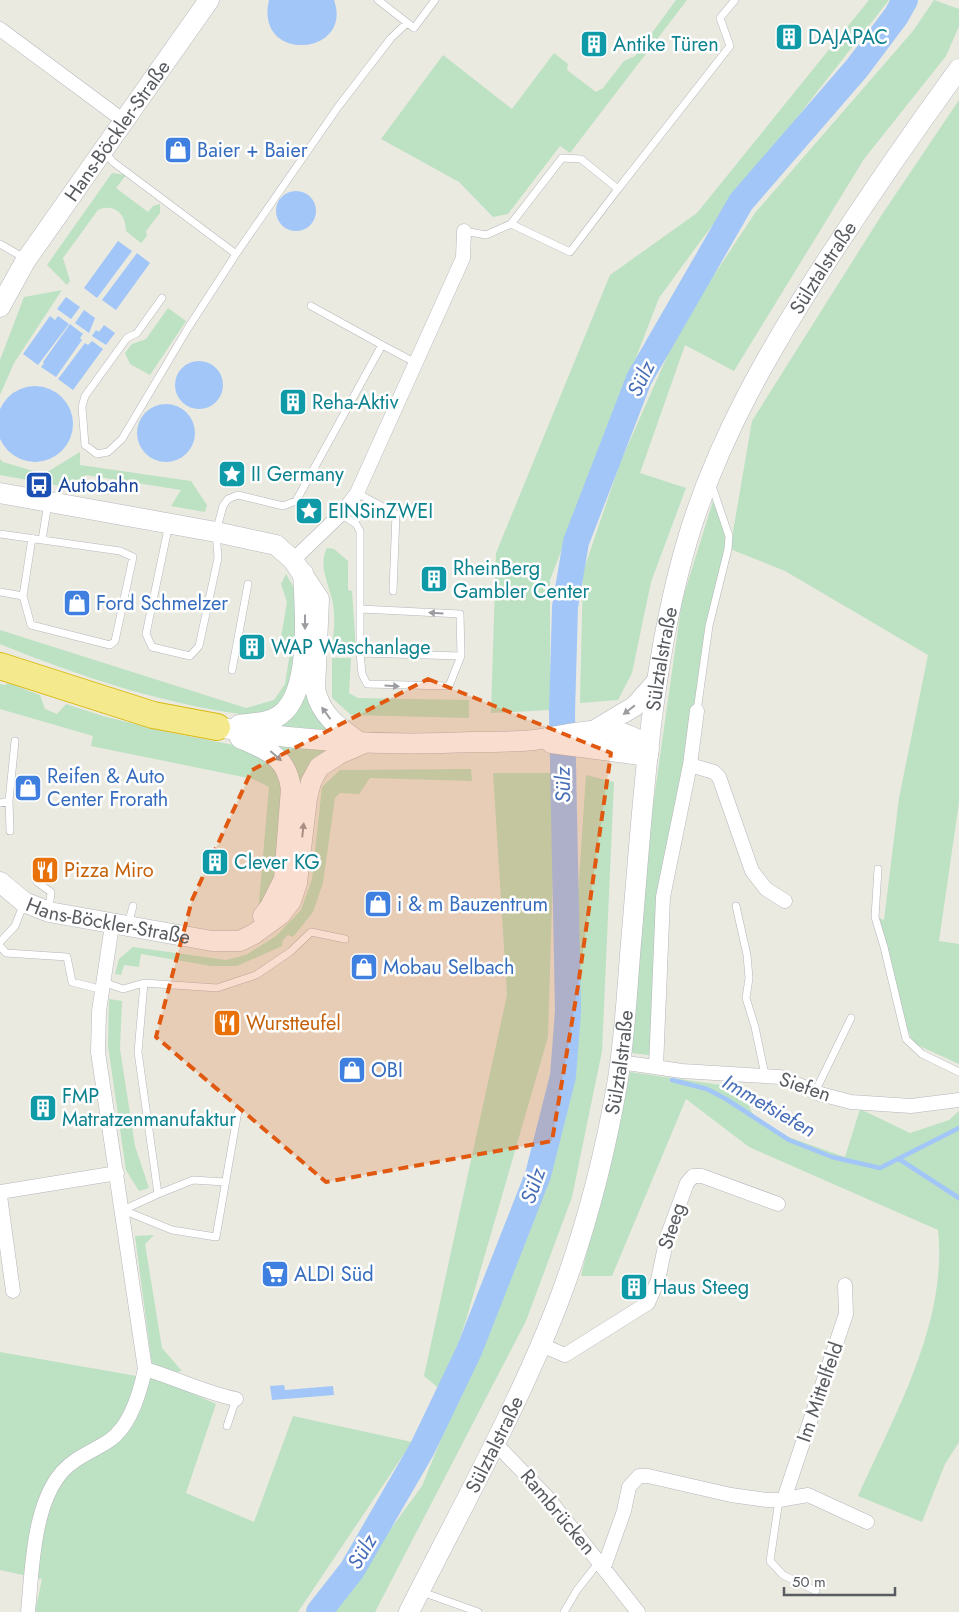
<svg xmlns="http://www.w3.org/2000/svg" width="959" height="1612" viewBox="0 0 959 1612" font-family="Jost,sans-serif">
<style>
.green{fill:#bde1c3}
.water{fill:#a2c6f8}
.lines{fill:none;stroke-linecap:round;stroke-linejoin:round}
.stream{stroke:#a2c6f8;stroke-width:4.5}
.river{stroke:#a2c6f8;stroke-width:26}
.lane-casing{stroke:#b5b6bc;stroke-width:8}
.street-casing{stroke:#b5b6bc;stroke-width:15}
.secondary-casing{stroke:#b5b8be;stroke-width:21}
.highway-casing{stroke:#d9b911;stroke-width:28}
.lane{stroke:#fff;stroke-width:7}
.street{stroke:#fff;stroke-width:14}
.secondary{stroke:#fff;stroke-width:20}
.highway{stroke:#f4e98d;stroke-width:26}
.oneway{fill:#9b9da0}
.marked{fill:#e15910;fill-opacity:0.2;stroke:#e15910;stroke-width:4;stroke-dasharray:10 6;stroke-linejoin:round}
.labels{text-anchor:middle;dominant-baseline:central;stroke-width:5;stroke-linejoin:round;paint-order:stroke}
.culture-label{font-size:20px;fill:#0d838f;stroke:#fff;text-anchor:start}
.street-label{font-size:20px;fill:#585b60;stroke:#fff}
.shop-label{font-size:20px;fill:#366cbe;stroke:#fff;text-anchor:start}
.transit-label{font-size:20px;fill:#164399;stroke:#fff;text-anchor:start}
.food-label{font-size:20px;fill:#c56008;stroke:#fff;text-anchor:start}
.water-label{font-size:21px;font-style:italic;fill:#486eb8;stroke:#fff}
</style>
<rect width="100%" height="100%" fill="#eaeae0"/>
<path class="green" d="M 676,0 L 687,0 L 570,153 L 560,146 L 508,214 L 493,217 L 459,182 L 381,139 L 443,55 L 512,109 L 554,53 L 568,64 L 567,70 L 596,92 L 603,88 L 624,61 L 635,56 Z
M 869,0 L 889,0 L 705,235 L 659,298 L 550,580 L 550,710 L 491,713 L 496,553 L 610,275 L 697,213 Z
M 934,0 L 959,9 L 959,26 L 946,56 L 864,159 L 734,371 L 685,345 L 640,473 L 686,488 L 651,582 L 632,673 L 618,700 L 580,703 L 583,572 L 620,463 L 681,325 L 755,213 L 913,31 Z
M 959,100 L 959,802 L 939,941 L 959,944 L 959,1064 L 913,1043 L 895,997 L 879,918 L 884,920 L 899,798 L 928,655 L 785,571 L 730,549 L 752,421 L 881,216 Z
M 112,173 L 126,175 L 116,188 L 148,212 L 153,206 L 160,204 L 160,213 L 146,231 L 147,236 L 141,243 L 126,231 C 126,214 114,203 98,210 L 63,258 L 70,281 L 67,285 L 47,265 Z
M 62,290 L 14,363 L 0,395 L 0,360 L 24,297 Z
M 168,308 L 186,321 L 150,375 L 130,364 L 125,353 L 132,344 L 146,339 Z
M 80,452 L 80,465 L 191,481 L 207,505 L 205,512 L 171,506 L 181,490 L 86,475 L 71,488 L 0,475 L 0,459 L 3,462 L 44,474 Z
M 713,501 L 727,535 L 659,891 L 656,1056 L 632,1053 L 650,827 L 682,601 Z
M 327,548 L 334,549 L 348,561 L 348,590 L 352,591 L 356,650 L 332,649 C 333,637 335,625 334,613 C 334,591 316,569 327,548 Z
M 286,574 L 294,588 L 298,611 L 294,681 L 281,705 L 262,717 C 172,707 83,678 0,644 L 0,630 L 246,708 L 274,700 L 285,684 L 290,652 L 279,649 L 287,602 L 281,584 Z
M 332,658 L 351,658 L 349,693 L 358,698 L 469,700 L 469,718 L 351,715 L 332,698 Z
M 311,677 L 337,731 L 267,725 Z
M 8,683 L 40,695 L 45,709 L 57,714 L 66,704 L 103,716 L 162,731 L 254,749 L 284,778 L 279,875 L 258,913 L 269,787 L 253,779 L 91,746 L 93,736 L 0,709 L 0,684 L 5,685 Z
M 261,741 L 337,748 L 301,788 L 295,790 Z
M 471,769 L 472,781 L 370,778 L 359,794 L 340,793 L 335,798 L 323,883 L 313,912 L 293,937 L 288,935 L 283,940 L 282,946 L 237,966 L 211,966 L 141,954 L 139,967 L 124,965 L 121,975 L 115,974 L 119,959 L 133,947 L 226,960 L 246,955 L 276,936 L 301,910 L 312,879 L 322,787 L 340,770 Z
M 493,773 L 556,773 L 548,1037 L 466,1320 L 442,1391 L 424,1376 L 507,995 Z
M 586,775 L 614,782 L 602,1051 L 572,1197 L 526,1321 L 375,1612 L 330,1612 L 422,1486 L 483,1336 L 545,1160 L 571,997 Z
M 109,999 L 122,1001 L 120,1049 L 135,1146 L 149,1188 L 139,1191 L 126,1170 L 108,1046 Z
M 630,1072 L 742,1088 L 752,1113 L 774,1132 L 845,1157 L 860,1109 L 910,1133 L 949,1120 L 959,1111 L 959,1442 L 945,1464 L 922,1522 L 858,1496 C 895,1414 948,1322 938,1230 L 749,1147 L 686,1099 L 612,1276 L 581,1276 Z
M 154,1235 L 145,1244 L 162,1348 L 182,1371 L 165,1374 L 152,1365 L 135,1236 Z
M 0,1352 L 165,1381 L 216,1404 L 186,1493 L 254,1522 L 293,1416 L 412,1442 L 298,1612 L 35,1612 L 42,1579 L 0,1570 Z"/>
<path class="water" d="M 269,0 L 334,0 C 354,56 254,64 269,0 Z
M276 211a20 20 0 1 1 40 0a20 20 0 1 1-40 0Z
M 118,241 L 132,251 L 97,298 L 84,288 Z
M 137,253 L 150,263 L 116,310 L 102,300 Z
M 66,297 L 80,307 L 71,319 L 57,309 Z
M 84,310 L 95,318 L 89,333 L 75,323 Z
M 50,316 L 55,320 L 58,316 L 69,324 L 38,365 L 23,354 Z
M 70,324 L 83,334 L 80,338 L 82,340 L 56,377 L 41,367 L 44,363 L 43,362 Z
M 104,325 L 115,333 L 106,345 L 92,336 L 96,330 L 99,332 Z
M 92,341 L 103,349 L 73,390 L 58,379 L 85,343 L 88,345 Z
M175 385a24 24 0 1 1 48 0a24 24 0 1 1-48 0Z
M-3 424a38 38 0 1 1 76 0a38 38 0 1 1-76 0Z
M137 433a29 29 0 1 1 58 0a29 29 0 1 1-58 0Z
M 284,1385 L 285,1390 L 333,1386 L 334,1395 L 272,1400 L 270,1386 Z"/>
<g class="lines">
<path class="stream" d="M 672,1080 L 707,1089 L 726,1099 L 789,1140 L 832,1157 L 880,1168 L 959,1128
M 899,1159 L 959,1198"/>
<path class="river" d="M 319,1612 L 352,1570 L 422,1449 L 469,1351 L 538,1175 L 563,1076 L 568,1011 L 562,713 L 565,607 L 576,542 L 639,379 L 741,202 L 857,68 L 896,16 L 905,0"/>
<g class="lane-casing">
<path id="lane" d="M 378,0 L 414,28 L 435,0
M 104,151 L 113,162 L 236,254 L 338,107 L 391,38 L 407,23
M 618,189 L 730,46 L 720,18 L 735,0
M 464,231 L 486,235 L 511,224 L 570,252 L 618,189 L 581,159 L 562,158 L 511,224
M 0,244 L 26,259
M 162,298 L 137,333 L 127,338 L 85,396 L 82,407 L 85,445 L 97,454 L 108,452 L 122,439 L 188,328 L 236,254
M 311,306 L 382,345
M 357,493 L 396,514 L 393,591
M 341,514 L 356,524 L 360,531 L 360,653 L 362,674 L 367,684 L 449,686 L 461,656 L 460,614 L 361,609
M 169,524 L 146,634 L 152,647 L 190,656 L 199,646 L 218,558 L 216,532 L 223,506 L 228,499 L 238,495 L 283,506 L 296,501 L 382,345 L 416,363
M 0,534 L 120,551 L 133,557 L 115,641 L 110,645 L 31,625 L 23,596
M 42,540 L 48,503
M 0,592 L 23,596 L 32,538
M 360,653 L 461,656
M 232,670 L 248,584
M 697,711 L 709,626 L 728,549 L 729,536 L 712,486
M 0,803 L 9,801
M 10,831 L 9,801 L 15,741
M 878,869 L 875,917 L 884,947 L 906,1039 L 922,1054 L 959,1072
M 37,882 L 51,892 L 49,909
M 736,906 L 747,955 L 749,978 L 746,998 L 755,1027 L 765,1075
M 128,925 L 133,906
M 0,942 L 15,926 L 24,903
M 0,946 L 6,953 L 67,957 L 72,982 L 103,990
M 103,982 L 123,989 L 144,983 L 217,988 L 256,975 L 290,952 L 311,932 L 345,939
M 815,1092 L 851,1018
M 158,1194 L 193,1180 L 225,1182
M 123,1210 L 158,1194 L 138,1052 L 144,983
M 123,1210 L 172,1230 L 216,1237 L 238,1111
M 227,1426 L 236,1399
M 779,1500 L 770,1561 L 783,1575 L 816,1591
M 422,1592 L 478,1612
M 564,1612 L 577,1590 L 599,1562"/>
</g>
<g class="street-casing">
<path id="street" d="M 0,29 L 124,121
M 293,560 L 341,514 L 357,493 L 463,258 L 464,231
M 690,765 L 714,772 L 719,777 L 752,871 L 766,889 L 785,901
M 620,1062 L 682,1071 L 780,1077 L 820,1094 L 851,1102 L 911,1106 L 959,1100
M 656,1067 L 663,897 L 690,765 L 697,711
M 0,1192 L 117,1173
M 0,1196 L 13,1291
M 541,1345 L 565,1355 L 648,1303 L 658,1280 L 667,1237 L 687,1183 L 693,1176 L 702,1176 L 778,1204
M 145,1369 C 176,1378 205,1393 236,1399
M 494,1442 L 548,1498 L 638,1612
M 784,1499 L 846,1314 L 845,1285
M 604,1567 L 624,1511 L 629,1487 L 639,1476 L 648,1476 L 731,1495 L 767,1500 L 779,1500 L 808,1495 L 867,1522
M 28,1612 C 32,1570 33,1505 62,1472 C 75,1457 94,1451 110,1440 C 131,1425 140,1393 145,1369 L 98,1052 L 99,1011 L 112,925"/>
</g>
<g class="secondary-casing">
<g id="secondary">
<path id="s1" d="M 0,307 L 26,260 L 209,0"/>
<path d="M 0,493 L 216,532 L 276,545 L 293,560 L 319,599 L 315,689 C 321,717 341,729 362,744"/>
<path d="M 239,725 C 253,723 269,723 280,715 C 312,692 305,609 303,573"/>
<path d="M 217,727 C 302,742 387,746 473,742 C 493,742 514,742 534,740 C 572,735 617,717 649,749"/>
<path d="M 595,730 L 635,706 L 657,681"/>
<path d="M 240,738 C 267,750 287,756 291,789 L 284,879 L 270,907 L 263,916"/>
<path d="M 551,743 L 648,756"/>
<path id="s2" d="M 0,882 L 24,902 L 49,912 L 212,941 L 240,941 L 254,934 L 280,915 L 291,901 L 297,883 L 307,798 L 311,782 L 319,767 L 341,753 L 362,744"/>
<path id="s3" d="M 409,1612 C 460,1510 517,1409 558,1303 C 585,1232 604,1159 617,1085 C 625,1038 627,990 631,943 C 643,807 649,669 688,538 C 718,438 770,349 826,262 C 869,196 913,132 959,69"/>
</g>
</g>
<g class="highway-casing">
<path id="highway" d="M 0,666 L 153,715 L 217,727"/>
</g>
<use href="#lane" class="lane"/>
<use href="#street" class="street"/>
<use href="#secondary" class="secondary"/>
<use href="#highway" class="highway"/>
</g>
<defs><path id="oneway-solid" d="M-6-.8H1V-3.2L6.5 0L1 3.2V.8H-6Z" transform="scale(1.25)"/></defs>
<g class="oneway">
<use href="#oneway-solid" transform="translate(436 613) rotate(-177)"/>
<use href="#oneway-solid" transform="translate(305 622) rotate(90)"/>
<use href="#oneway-solid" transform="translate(392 686) rotate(3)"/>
<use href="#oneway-solid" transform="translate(629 710) rotate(142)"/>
<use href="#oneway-solid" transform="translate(326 713) rotate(-126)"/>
<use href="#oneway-solid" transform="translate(276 756) rotate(41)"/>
<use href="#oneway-solid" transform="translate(303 830) rotate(-84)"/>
</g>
<path class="marked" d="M 428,679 L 611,753 L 578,986 L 552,1141 L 326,1182 L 156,1037 L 192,900 L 252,770 Z"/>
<defs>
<g id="building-square" transform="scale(1.4375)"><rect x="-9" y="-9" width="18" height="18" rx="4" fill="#0f9aa8" stroke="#fff"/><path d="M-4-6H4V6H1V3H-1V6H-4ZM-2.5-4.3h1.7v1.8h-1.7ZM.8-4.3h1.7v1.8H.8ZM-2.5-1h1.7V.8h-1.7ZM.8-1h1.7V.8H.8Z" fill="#fff"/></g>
<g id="shop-square" transform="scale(1.4375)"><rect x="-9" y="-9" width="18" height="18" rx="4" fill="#3f7fe0" stroke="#fff"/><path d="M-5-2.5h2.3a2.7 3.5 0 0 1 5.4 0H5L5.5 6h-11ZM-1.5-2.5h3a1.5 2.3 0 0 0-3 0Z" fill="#fff"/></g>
<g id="sight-square" transform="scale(1.4375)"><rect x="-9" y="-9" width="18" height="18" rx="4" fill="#0f9aa8" stroke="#fff"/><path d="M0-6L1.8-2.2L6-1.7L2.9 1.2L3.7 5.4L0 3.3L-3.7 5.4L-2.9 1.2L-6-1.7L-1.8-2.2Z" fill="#fff"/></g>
<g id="bus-square" transform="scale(1.4375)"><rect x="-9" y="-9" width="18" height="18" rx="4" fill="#1a4fb4" stroke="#fff"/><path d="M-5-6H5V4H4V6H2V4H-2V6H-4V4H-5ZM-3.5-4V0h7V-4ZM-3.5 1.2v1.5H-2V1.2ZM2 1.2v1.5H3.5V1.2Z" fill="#fff"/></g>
<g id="restaurant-square" transform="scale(1.4375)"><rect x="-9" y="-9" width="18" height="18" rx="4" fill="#e8710a" stroke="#fff"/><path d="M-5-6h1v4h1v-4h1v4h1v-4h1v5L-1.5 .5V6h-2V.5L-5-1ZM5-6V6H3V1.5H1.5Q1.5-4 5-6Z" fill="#fff"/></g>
<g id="supermarket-square" transform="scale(1.4375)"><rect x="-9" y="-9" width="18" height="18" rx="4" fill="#3f7fe0" stroke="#fff"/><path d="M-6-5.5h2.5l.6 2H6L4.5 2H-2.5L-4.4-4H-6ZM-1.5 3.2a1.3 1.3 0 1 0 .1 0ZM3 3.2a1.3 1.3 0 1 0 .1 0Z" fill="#fff"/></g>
</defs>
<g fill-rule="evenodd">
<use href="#building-square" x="789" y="37"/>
<use href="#building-square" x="594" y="44"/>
<use href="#shop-square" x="178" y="150"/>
<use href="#building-square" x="293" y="402"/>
<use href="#sight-square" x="232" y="474"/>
<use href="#bus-square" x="39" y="485"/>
<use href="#sight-square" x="309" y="511"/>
<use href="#building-square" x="434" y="579"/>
<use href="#shop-square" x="77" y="603"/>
<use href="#building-square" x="252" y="647"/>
<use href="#shop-square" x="28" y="788"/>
<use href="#building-square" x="215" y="862"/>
<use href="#restaurant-square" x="45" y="870"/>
<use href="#shop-square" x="378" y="904"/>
<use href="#shop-square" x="364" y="967"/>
<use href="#restaurant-square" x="227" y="1023"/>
<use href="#shop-square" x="352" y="1070"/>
<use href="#building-square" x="43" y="1108"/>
<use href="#supermarket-square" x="275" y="1274"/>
<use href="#building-square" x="634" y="1287"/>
</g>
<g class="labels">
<g class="culture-label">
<text x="808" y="37">DAJAPAC</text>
<text x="613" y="44">Antike Türen</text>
<text x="312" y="402">Reha-Aktiv</text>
<text x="251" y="474">II Germany</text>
<text x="328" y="511">EINSinZWEI</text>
<text x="453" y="568">RheinBerg<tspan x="453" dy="23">Gambler Center</tspan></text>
<text x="271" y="647">WAP Waschanlage</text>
<text x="234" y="862">Clever KG</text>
<text x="62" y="1096">FMP<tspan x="62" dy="23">Matratzenmanufaktur</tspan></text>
<text x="653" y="1287">Haus Steeg</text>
</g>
<g class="street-label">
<text stroke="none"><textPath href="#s1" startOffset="212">Hans-Böckler-Straße</textPath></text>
<text stroke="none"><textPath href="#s3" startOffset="1425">Sülztalstraße</textPath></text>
<text stroke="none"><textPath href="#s3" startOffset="998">Sülztalstraße</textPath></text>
<text stroke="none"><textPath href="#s2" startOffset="118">Hans-Böckler-Straße</textPath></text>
<text stroke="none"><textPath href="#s3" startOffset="592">Sülztalstraße</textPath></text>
<text transform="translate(805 1087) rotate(19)">Siefen</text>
<text transform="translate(672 1226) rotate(-72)">Steeg</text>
<text transform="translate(820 1392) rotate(-71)">Im Mittelfeld</text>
<text stroke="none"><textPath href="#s3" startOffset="188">Sülztalstraße</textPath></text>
<text transform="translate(558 1512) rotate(50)">Rambrücken</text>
</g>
<g class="shop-label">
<text x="197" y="150">Baier + Baier</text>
<text x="96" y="603">Ford Schmelzer</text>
<text x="47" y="776">Reifen &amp; Auto<tspan x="47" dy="23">Center Frorath</tspan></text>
<text x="397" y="904">i &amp; m Bauzentrum</text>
<text x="383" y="967">Mobau Selbach</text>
<text x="371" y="1070">OBI</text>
<text x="294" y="1274">ALDI Süd</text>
</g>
<g class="transit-label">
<text x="58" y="485">Autobahn</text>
</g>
<g class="food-label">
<text x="64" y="870">Pizza Miro</text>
<text x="246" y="1023">Wurstteufel</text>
</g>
<g class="water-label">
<text transform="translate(641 379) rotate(-64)">Sülz</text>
<text transform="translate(563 785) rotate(-91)">Sülz</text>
<text transform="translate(769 1106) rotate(30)">Immetsiefen</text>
<text transform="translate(533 1186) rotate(-71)">Sülz</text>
<text transform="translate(362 1552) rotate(-59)">Sülz</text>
</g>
</g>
<path d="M784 1587v8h111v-8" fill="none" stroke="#585b60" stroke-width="2.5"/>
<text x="792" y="1587" font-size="15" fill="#585b60" stroke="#ffffff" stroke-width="4" paint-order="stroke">50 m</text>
</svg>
